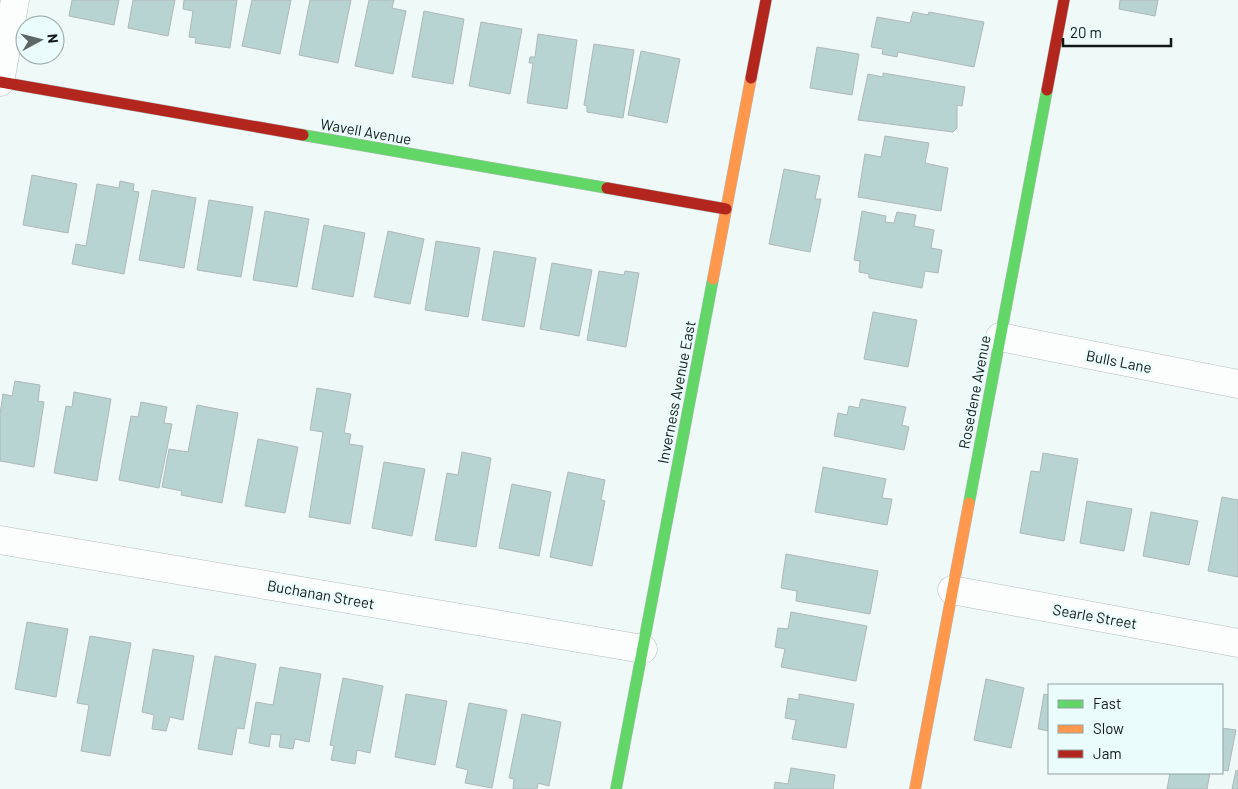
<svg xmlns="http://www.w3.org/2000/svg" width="1238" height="789" viewBox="0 0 1238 789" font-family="Barlow,sans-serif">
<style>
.building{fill:#b7d3d2;stroke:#b0b8b8}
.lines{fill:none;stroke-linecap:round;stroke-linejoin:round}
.street-casing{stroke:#b5bcbc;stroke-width:29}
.fast-casing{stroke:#b5bcbc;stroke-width:12}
.slow-casing{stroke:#b5bcbc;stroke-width:12}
.jam-casing{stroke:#b5bcbc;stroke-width:12}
.street{stroke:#fcfefe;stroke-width:28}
.fast{stroke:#63d668;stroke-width:11}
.slow{stroke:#ff974d;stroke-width:11}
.jam{stroke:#b3261e;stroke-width:11}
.labels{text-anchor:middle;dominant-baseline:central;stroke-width:4.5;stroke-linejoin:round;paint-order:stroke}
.street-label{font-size:15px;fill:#111817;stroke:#eafdfc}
</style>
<rect width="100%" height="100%" fill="#eef9f8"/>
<path class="building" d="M 72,0 L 119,0 L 114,25 L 69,16 Z
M 133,0 L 175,0 L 168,36 L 128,28 Z
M 184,0 L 237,0 L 230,48 L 195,43 L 196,38 L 189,37 L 193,11 L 183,9 Z
M 252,0 L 291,0 L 280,54 L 242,46 Z
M 310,0 L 351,0 L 338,63 L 299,55 Z
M 369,0 L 394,0 L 392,8 L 406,11 L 393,74 L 355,66 Z
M 1120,0 L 1158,0 L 1155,16 L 1119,9 Z
M 424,11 L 464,19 L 453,84 L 412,77 Z
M 913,12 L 928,15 L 929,12 L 984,22 L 974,67 L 898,52 L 897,57 L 882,54 L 883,49 L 871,47 L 877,17 L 910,23 Z
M 481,22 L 522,29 L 510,94 L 469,86 Z
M 538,34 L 577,40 L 567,109 L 527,103 L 533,63 L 529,63 L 530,57 L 535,57 Z
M 594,44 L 634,50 L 623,118 L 587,112 L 587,106 L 584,105 Z
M 817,47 L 859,54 L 852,95 L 810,88 Z
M 641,51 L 680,59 L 667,123 L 628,115 Z
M 883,73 L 965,87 L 962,106 L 957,105 L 957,128 L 953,132 L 858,120 L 868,74 L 883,77 Z
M 885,136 L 929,143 L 925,163 L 948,168 L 941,211 L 858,197 L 865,154 L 881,157 Z
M 784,169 L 820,176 L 815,199 L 821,199 L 810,252 L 769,244 Z
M 32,175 L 77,184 L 68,233 L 23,225 Z
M 120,181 L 134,184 L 133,191 L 139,192 L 124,274 L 72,264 L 76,244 L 86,246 L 97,184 L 119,188 Z
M 152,190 L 196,198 L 184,268 L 139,260 Z
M 209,200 L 253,207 L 241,277 L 197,270 Z
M 265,211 L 309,219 L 297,287 L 253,280 Z
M 862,211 L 886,216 L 885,222 L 894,223 L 897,212 L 916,215 L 914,226 L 934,230 L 931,248 L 942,250 L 938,273 L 925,271 L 922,288 L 869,278 L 869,274 L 859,272 L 860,261 L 854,260 Z
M 324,225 L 365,233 L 353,297 L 312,289 Z
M 388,231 L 424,239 L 410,304 L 374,297 Z
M 436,241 L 480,248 L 468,317 L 425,310 Z
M 494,251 L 536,258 L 524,327 L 482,320 Z
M 552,263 L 592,270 L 579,336 L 540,329 Z
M 599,271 L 624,275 L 625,271 L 639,273 L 626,347 L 587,340 Z
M 873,312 L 917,320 L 908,367 L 864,359 Z
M 15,381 L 40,385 L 38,401 L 44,402 L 34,467 L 0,461 L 0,414 L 3,394 L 12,396 Z
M 317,388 L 351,394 L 344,433 L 351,434 L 349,444 L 363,446 L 350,524 L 309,517 L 323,432 L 310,430 Z
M 74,392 L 111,399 L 97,481 L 54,473 L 66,406 L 72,407 Z
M 861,399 L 906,407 L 902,425 L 909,427 L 904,450 L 834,436 L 838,413 L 847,415 L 849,406 L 859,408 Z
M 141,402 L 167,407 L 164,423 L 172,424 L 159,488 L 119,480 L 131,416 L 138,417 Z
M 197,405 L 238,413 L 222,503 L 181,495 L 182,491 L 162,487 L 169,449 L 188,452 Z
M 258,439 L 298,447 L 285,513 L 245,506 Z
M 462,452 L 491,458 L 476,547 L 435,540 L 447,473 L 458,475 Z
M 1043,453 L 1078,459 L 1064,541 L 1020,533 L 1031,471 L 1040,472 Z
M 384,462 L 425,469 L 412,536 L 372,528 Z
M 823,467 L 886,479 L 882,498 L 892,499 L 887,525 L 815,512 Z
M 568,472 L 605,480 L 601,500 L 605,501 L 592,566 L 550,557 Z
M 512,484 L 551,492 L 539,556 L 499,548 Z
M 1222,497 L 1238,500 L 1238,577 L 1208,571 Z
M 1087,501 L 1132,509 L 1124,551 L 1080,543 Z
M 1151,512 L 1198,521 L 1189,565 L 1143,556 Z
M 786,554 L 878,571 L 870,614 L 796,601 L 797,591 L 781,588 Z
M 791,612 L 867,626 L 856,681 L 781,667 L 785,649 L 775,647 L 778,628 L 788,629 Z
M 27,622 L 68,629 L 56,697 L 15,689 Z
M 90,636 L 131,643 L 110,756 L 81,751 L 89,705 L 77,703 Z
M 153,649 L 194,656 L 183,720 L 170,717 L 166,731 L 152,729 L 154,715 L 142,712 Z
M 215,656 L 256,664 L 244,729 L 237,728 L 232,755 L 198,749 Z
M 280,667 L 321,674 L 309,742 L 295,739 L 293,749 L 279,747 L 281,735 L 271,734 L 269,747 L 249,743 L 256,702 L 273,705 Z
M 343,678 L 383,686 L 370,753 L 357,750 L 355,764 L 331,760 L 334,746 L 330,745 Z
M 986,679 L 1024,688 L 1011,748 L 974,740 Z
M 406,694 L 447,701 L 435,765 L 395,757 Z
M 799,694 L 854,704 L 846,748 L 792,739 L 796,720 L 785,718 L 788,698 L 799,700 Z
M 1044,694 L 1049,695 L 1049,731 L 1038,729 Z
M 469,703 L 507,710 L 492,788 L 465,783 L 468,770 L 456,767 Z
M 522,714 L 561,722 L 549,786 L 538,783 L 537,789 L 513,789 L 514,779 L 509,778 Z
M 1222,728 L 1236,730 L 1228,771 L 1222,770 Z
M 791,768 L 835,775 L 833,789 L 774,789 L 775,782 L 788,784 Z
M 1236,770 L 1238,771 L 1238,789 L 1232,789 Z
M 1170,773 L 1210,773 L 1207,789 L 1167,789 Z"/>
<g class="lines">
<g class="street-casing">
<path id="street" d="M 0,82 L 15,0
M 1000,337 L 1238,384
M 0,540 L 643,649
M 952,590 L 1238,643"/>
</g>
<g class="fast-casing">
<path id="fast" d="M 303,135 L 607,188
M 969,503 L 1047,90
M 616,789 L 713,279"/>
</g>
<g class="slow-casing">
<path id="slow" d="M 713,279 L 751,78
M 915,789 L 969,503"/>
</g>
<g class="jam-casing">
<path id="jam" d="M 751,78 L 766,0
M 0,82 L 303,135
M 1047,90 L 1064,0
M 607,188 L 726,209"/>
</g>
<use href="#street" class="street"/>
<use href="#fast" class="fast"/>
<use href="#slow" class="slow"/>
<use href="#jam" class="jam"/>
</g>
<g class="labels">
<g class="street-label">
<text transform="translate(366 131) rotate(10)">Wavell Avenue</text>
<text transform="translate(1119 361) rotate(11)">Bulls Lane</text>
<text transform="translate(676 392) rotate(-79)">Inverness Avenue East</text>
<text transform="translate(974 392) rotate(-79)">Rosedene Avenue</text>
<text transform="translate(321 594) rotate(10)">Buchanan Street</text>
<text transform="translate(1095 616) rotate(10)">Searle Street</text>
</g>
</g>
<rect x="1048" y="684" width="175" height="90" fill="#eafdfc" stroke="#93a1a0"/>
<rect x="1058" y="700" width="25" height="8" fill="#63d668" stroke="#93a1a0"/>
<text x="1093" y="709" font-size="15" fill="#111817">Fast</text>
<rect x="1058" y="725" width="25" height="8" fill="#ff974d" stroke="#93a1a0"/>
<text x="1093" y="734" font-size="15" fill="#111817">Slow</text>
<rect x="1058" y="750" width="25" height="8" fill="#b3261e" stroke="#93a1a0"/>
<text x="1093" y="759" font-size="15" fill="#111817">Jam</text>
<g transform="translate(40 40) rotate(83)"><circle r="24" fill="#eafdfc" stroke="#93a1a0"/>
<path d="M0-4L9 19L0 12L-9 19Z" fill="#5e6766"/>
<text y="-8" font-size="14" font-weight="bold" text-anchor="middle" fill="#111817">N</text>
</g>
<path d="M1063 38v8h108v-8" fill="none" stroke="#111817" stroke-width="2.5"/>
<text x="1070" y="38" font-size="15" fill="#111817" stroke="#eafdfc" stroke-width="4" paint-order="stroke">20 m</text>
</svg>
